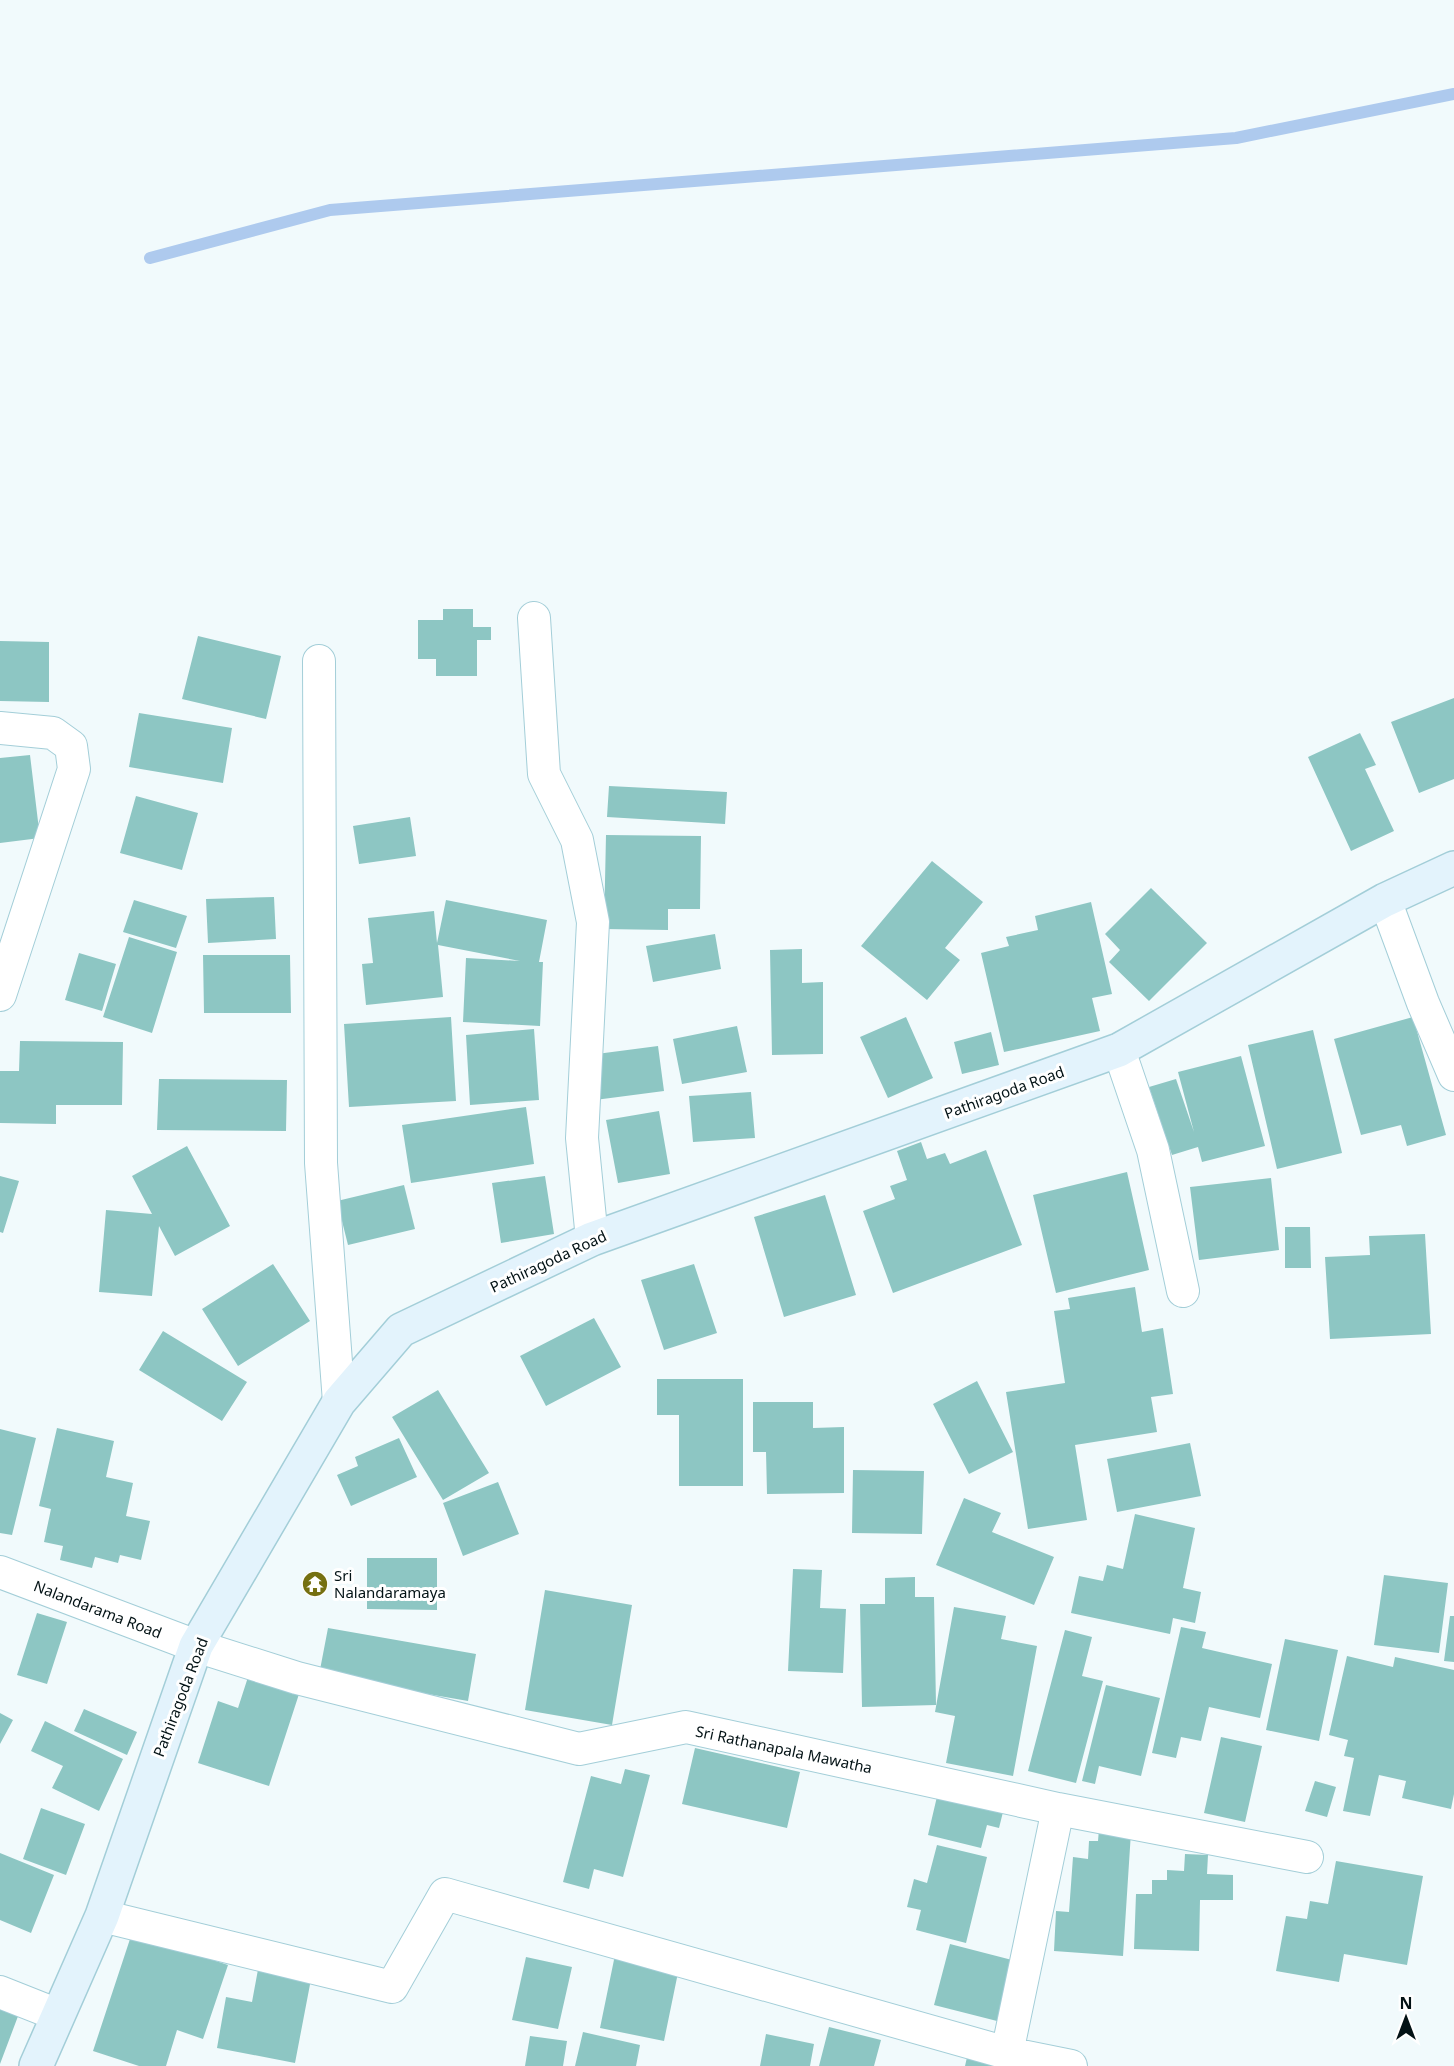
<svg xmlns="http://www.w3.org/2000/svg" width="1454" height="2066" viewBox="0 0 1454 2066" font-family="'Noto Sans',sans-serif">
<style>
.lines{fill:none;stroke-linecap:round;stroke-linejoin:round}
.stream{stroke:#aecaee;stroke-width:12}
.building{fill:#8dc6c3}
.street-casing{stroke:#a3ced8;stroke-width:34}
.secondary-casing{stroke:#a3ced8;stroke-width:36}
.street{stroke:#fff;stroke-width:32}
.secondary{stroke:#e3f3fc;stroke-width:33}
.labels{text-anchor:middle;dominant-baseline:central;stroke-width:6;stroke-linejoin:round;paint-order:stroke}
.street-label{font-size:15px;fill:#031215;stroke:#fff}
.poi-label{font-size:15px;fill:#031215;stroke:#fff;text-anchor:start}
</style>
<rect width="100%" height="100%" fill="#f1fafc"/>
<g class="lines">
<path class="stream" d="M 150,258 L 330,210 L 1236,138 L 1454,94"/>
</g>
<path class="building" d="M 443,609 L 473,609 L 473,627 L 491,627 L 491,640 L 477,640 L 477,676 L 436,676 L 436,659 L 418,659 L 418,620 L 443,620 Z
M 198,636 L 281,656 L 266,719 L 182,699 Z
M 0,641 L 49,642 L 49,702 L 0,701 Z
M 1454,698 L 1454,779 L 1419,793 L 1391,722 Z
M 139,713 L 232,728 L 223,783 L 129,767 Z
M 1360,733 L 1376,765 L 1365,769 L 1394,831 L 1351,851 L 1308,757 Z
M 30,755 L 40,838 L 0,843 L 0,758 Z
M 609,786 L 727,792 L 725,824 L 607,817 Z
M 136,796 L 198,813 L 182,870 L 120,853 Z
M 410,817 L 416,856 L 359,864 L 353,826 Z
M 606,835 L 701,836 L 700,909 L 668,909 L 668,930 L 604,929 Z
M 932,861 L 983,902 L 945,948 L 960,960 L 927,1000 L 861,946 Z
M 1151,888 L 1207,943 L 1149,1001 L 1109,962 L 1120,950 L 1105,934 Z
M 274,897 L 276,939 L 208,943 L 206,899 Z
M 134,900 L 187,916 L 176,948 L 123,932 Z
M 446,900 L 547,920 L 539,962 L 543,962 L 540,1026 L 463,1022 L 466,958 L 520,961 L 438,945 L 443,997 L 366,1005 L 362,964 L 373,963 L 368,918 L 434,911 L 437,943 Z
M 1091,902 L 1112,994 L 1092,998 L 1100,1031 L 1004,1052 L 981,953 L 1009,946 L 1006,937 L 1038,930 L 1035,916 Z
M 715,934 L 721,969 L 653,982 L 646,946 Z
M 129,937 L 177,952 L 152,1033 L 103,1017 Z
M 802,949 L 802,983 L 823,982 L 823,1054 L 772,1055 L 770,950 Z
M 79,953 L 116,964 L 102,1011 L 65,1000 Z
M 203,955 L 290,955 L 291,1013 L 204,1013 Z
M 451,1017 L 456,1101 L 349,1107 L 344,1024 Z
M 906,1017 L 933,1078 L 888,1098 L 860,1037 Z
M 1413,1017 L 1446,1135 L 1407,1146 L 1401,1125 L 1361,1135 L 1334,1039 Z
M 737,1026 L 747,1072 L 682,1084 L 673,1039 Z
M 534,1029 L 539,1100 L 470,1105 L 466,1035 Z
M 1313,1030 L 1342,1153 L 1277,1169 L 1248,1045 Z
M 991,1032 L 999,1065 L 962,1074 L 954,1042 Z
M 20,1041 L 123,1042 L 122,1105 L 56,1105 L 56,1124 L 0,1123 L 0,1071 L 19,1071 Z
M 658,1046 L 664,1091 L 595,1100 L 589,1055 Z
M 1241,1056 L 1265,1146 L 1202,1162 L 1198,1147 L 1172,1155 L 1149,1087 L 1176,1079 L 1194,1132 L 1178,1072 Z
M 159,1079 L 287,1080 L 286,1131 L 157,1130 Z
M 751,1092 L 755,1138 L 693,1142 L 689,1096 Z
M 526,1107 L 534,1164 L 411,1183 L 402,1125 Z
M 659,1111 L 670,1174 L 618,1183 L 606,1120 Z
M 921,1142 L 927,1159 L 945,1153 L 950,1164 L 986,1150 L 1022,1245 L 893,1293 L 863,1211 L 895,1199 L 890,1186 L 907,1180 L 897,1151 Z
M 187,1146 L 230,1226 L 175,1256 L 159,1226 L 152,1296 L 99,1292 L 106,1210 L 152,1214 L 132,1176 Z
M 1127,1172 L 1149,1270 L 1056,1293 L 1033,1195 Z
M 0,1176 L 19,1181 L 3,1233 L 0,1232 Z
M 545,1176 L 554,1234 L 501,1243 L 492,1183 Z
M 1271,1178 L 1279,1250 L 1199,1260 L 1190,1187 Z
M 404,1185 L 415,1229 L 348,1245 L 337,1201 Z
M 825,1195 L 856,1295 L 784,1317 L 754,1217 Z
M 1285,1227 L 1310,1227 L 1311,1268 L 1285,1268 Z
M 1425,1234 L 1431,1334 L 1330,1339 L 1325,1257 L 1370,1255 L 1369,1236 Z
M 273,1264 L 310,1321 L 238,1366 L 202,1309 Z
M 694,1264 L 717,1333 L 664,1350 L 641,1280 Z
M 1135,1287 L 1142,1332 L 1163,1328 L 1173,1394 L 1151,1397 L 1157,1432 L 1075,1445 L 1087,1520 L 1028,1529 L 1006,1392 L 1065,1383 L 1054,1311 L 1070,1309 L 1068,1298 Z
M 594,1318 L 621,1367 L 546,1406 L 520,1356 Z
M 163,1331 L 247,1382 L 222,1421 L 139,1370 Z
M 657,1379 L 743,1379 L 743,1486 L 679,1486 L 679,1415 L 657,1415 Z
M 977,1381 L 1013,1452 L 969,1474 L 933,1404 Z
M 438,1390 L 489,1473 L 443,1500 L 392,1417 Z
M 753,1402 L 813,1402 L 813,1428 L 844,1427 L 844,1493 L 767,1494 L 766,1452 L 753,1452 Z
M 57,1428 L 114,1441 L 106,1477 L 133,1483 L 126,1516 L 150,1521 L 141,1560 L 120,1555 L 118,1563 L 95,1557 L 92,1568 L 60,1560 L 63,1546 L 44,1542 L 51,1509 L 39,1506 Z
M 0,1429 L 36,1438 L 12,1535 L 0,1533 Z
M 399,1438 L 417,1477 L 351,1506 L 337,1475 L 358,1466 L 355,1457 Z
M 1190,1443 L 1201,1496 L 1117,1512 L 1107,1459 Z
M 853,1470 L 924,1471 L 922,1534 L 852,1533 Z
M 498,1482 L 519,1534 L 463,1556 L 443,1503 Z
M 964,1498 L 1001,1513 L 992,1532 L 1054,1557 L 1034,1605 L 936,1565 Z
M 1135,1514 L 1195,1528 L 1183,1588 L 1201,1592 L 1195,1623 L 1173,1618 L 1170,1634 L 1071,1613 L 1079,1576 L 1103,1581 L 1107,1565 L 1123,1569 Z
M 367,1558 L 437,1558 L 437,1610 L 367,1609 Z
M 793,1569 L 822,1570 L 820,1608 L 846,1609 L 843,1673 L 788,1671 Z
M 1384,1575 L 1448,1583 L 1439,1653 L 1374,1645 Z
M 915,1577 L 915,1597 L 934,1597 L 936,1705 L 862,1707 L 860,1604 L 885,1604 L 885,1578 Z
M 545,1590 L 632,1605 L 612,1725 L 525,1710 Z
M 954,1607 L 1006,1616 L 1001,1639 L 1037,1646 L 1013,1776 L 946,1763 L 955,1716 L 935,1712 Z
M 37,1613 L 67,1622 L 47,1684 L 17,1675 Z
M 1450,1616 L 1454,1616 L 1454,1662 L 1444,1661 Z
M 1181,1627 L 1206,1632 L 1202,1648 L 1272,1664 L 1260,1718 L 1209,1707 L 1201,1741 L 1181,1737 L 1176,1758 L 1152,1753 Z
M 328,1628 L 476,1654 L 468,1701 L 319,1675 Z
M 1065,1630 L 1092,1637 L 1082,1676 L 1103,1681 L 1076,1783 L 1028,1771 Z
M 1285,1639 L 1338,1650 L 1319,1741 L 1266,1730 Z
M 1347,1656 L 1393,1667 L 1395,1657 L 1454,1670 L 1454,1794 L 1451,1809 L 1402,1798 L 1406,1781 L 1379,1775 L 1370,1816 L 1343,1811 L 1354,1758 L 1344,1756 L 1348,1740 L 1329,1735 Z
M 249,1674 L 300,1691 L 269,1786 L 198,1763 L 218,1701 L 238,1708 Z
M 1106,1685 L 1160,1698 L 1141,1776 L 1099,1766 L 1095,1784 L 1082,1781 Z
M 84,1709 L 137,1732 L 127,1755 L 74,1731 Z
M 0,1713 L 13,1720 L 0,1744 Z
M 45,1721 L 123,1759 L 99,1811 L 52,1788 L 63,1766 L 31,1751 Z
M 1221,1737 L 1262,1746 L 1245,1822 L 1204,1813 Z
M 695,1748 L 800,1772 L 787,1828 L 682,1804 Z
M 625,1769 L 650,1775 L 623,1877 L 594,1869 L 589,1889 L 563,1882 L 591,1776 L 621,1784 Z
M 1315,1781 L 1336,1787 L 1327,1817 L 1305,1811 Z
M 939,1788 L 1005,1804 L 999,1828 L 987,1825 L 981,1848 L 928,1835 Z
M 41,1808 L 85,1824 L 66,1875 L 23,1859 Z
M 1099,1829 L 1131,1832 L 1123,1956 L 1054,1951 L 1056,1911 L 1069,1912 L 1073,1857 L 1088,1859 L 1089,1841 L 1098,1841 Z
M 937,1845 L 987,1857 L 966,1943 L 916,1930 L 921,1910 L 907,1907 L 914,1879 L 927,1883 Z
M 0,1853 L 54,1875 L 31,1933 L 0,1920 Z
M 1185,1854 L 1208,1855 L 1207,1874 L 1233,1875 L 1233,1900 L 1200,1900 L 1199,1951 L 1134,1949 L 1136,1894 L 1152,1894 L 1152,1880 L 1167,1880 L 1167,1870 L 1184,1871 Z
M 1336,1861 L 1423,1876 L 1407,1965 L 1344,1954 L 1339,1982 L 1276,1971 L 1286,1916 L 1307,1919 L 1310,1901 L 1328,1904 Z
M 132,1933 L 228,1965 L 203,2039 L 177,2030 L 166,2066 L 139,2066 L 93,2051 Z
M 950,1944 L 1012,1960 L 997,2021 L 934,2005 Z
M 616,1950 L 680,1963 L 664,2041 L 600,2028 Z
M 526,1957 L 572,1967 L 558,2029 L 512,2020 Z
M 259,1964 L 312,1974 L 295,2063 L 217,2048 L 226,1997 L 252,2002 Z
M 0,1994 L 23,2003 L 0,2064 Z
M 829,2027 L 881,2040 L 874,2066 L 819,2066 Z
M 583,2032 L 640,2045 L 636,2066 L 575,2066 Z
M 766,2034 L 814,2044 L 810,2066 L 760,2066 Z
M 530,2036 L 567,2041 L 563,2066 L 525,2066 Z
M 968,2053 L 1026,2066 L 965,2066 Z"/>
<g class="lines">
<g class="street-casing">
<path id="street" d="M 534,618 L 544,774 L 577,840 L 593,922 L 582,1138 L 592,1239
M 319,661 L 321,1163 L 339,1402
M 0,728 L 53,733 L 71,746 L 74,769 L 0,995
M 1385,900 L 1423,1003 L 1454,1075
M 1119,1050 L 1153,1150 L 1183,1291
M 0,1572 L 196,1646 L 297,1678 L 579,1749 L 686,1727 L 1058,1809 L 1307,1857
M 102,1916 L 392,1987 L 445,1894 L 1007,2053 L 1071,2066
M 0,1992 L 58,2015
M 1007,2053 L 1058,1809"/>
</g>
<g class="secondary-casing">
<path id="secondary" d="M 36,2066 L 102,1916 L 196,1646 L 339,1402 L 401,1330 L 592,1239 L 1119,1050 L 1385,900 L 1454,868"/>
</g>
<use href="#street" class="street"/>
<use href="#secondary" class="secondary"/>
</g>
<defs>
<g id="temple-disc" transform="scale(1.35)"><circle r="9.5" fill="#757011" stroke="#fff"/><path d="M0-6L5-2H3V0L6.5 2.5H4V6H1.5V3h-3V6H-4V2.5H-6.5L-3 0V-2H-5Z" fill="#fff"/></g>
</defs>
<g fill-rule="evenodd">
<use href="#temple-disc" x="315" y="1584"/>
</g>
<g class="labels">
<g class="street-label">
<text transform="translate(1004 1092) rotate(-20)">Pathiragoda Road</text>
<text transform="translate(548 1261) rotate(-25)">Pathiragoda Road</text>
<text transform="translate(98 1609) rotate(21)">Nalandarama Road</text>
<text transform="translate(180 1697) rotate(-69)">Pathiragoda Road</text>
<text transform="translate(784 1749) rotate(12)">Sri Rathanapala Mawatha</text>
</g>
<g class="poi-label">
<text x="334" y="1575">Sri<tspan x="334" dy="17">Nalandaramaya</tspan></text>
</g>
</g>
<g transform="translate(1406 2018)" stroke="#ffffff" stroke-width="4.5" paint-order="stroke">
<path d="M0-4.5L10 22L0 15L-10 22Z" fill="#031215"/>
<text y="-9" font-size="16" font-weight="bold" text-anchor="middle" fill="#031215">N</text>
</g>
</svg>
